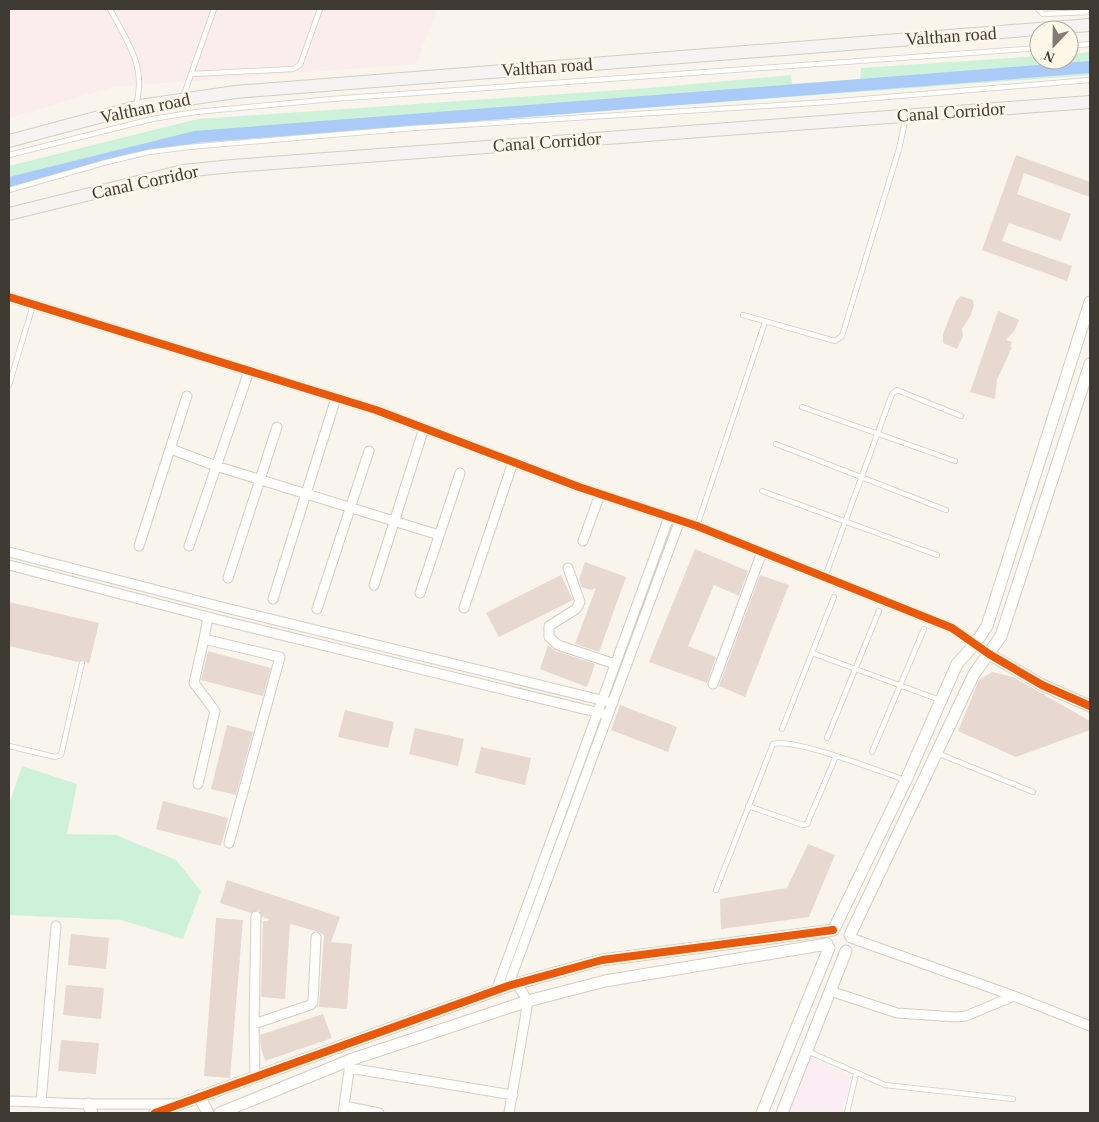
<svg xmlns="http://www.w3.org/2000/svg" width="1099" height="1122" viewBox="0 0 1099 1122" font-family="Georgia,serif">
<style>
.commercial{fill:#faedf3}
.industrial{fill:#fbedee}
.green{fill:#cef1d9}
.lines{fill:none;stroke-linecap:round;stroke-linejoin:round}
.canal{stroke:#aacbf8;stroke-width:12}
.building{fill:#e7d8d0}
.service-casing{stroke:#d2cec6;stroke-width:6}
.minor-casing{stroke:#d2cec6;stroke-width:11}
.tertiary-casing{stroke:#d2cec6;stroke-width:13}
.secondary-casing{stroke:#d2cec6;stroke-width:14}
.service{stroke:#fefefc;stroke-width:4.5}
.minor{stroke:#fefefc;stroke-width:9}
.tertiary{stroke:#fefefc;stroke-width:11}
.secondary{stroke:#f6f3f2;stroke-width:12}
.cycleway-casing{stroke:#fef7e8;stroke-width:11}
.cycleway{stroke:#e8590c;stroke-width:8}
.labels{text-anchor:middle;dominant-baseline:central;stroke-width:5;stroke-linejoin:round;paint-order:stroke}
.street-label{font-size:18px;fill:#403b32;stroke:#fef7e8}
</style>
<rect width="100%" height="100%" fill="#f9f5ed"/>
<path class="commercial" d="M 810,1057 L 851,1078 L 842,1113 L 789,1113 Z"/>
<path class="industrial" d="M 9,9 L 438,9 L 416,64 L 113,87 L 9,118 Z"/>
<path class="green" d="M 1090,52 L 1090,75 L 586,112 L 418,118 L 194,133 L 153,141 L 9,180 L 9,166 L 198,119 L 649,88 L 791,75 L 792,84 L 860,79 L 861,68 L 1039,56 L 1039,60 L 1069,60 L 1069,54 Z
M 22,766 L 77,784 L 67,834 L 116,835 L 176,860 L 201,891 L 183,939 L 121,920 L 9,915 L 9,804 Z"/>
<g class="lines">
<path class="canal" d="M 9,183 L 195,137 L 1090,67"/>
</g>
<path class="building" d="M 1016,155 L 1090,182 L 1090,197 L 1024,173 L 1017,194 L 1071,214 L 1061,241 L 1009,223 L 1002,241 L 1072,266 L 1067,281 L 982,250 Z
M 961,296 L 973,300 L 974,305 L 971,315 L 962,329 L 963,336 L 957,349 L 943,343 L 943,334 L 956,301 Z
M 998,311 L 1019,320 L 1015,330 L 1006,340 L 1012,342 L 1010,347 L 1012,347 L 997,380 L 995,399 L 970,392 Z
M 695,549 L 748,571 L 739,596 L 714,585 L 688,646 L 716,657 L 707,683 L 649,662 Z
M 585,562 L 626,577 L 599,652 L 575,644 L 596,588 L 591,590 L 581,587 L 579,579 Z
M 561,575 L 573,600 L 499,637 L 486,613 Z
M 760,575 L 789,585 L 745,697 L 719,686 Z
M 9,602 L 99,623 L 89,664 L 82,659 L 78,662 L 9,646 Z
M 548,645 L 556,651 L 595,664 L 587,687 L 540,669 Z
M 208,651 L 271,668 L 263,696 L 201,680 Z
M 992,672 L 1013,677 L 1090,721 L 1090,730 L 1016,757 L 958,731 L 979,680 Z
M 620,705 L 677,727 L 668,752 L 611,730 Z
M 345,710 L 394,722 L 388,748 L 338,737 Z
M 227,725 L 253,732 L 236,795 L 211,789 Z
M 415,728 L 464,739 L 458,766 L 409,754 Z
M 481,747 L 531,758 L 525,785 L 475,773 Z
M 163,801 L 228,818 L 221,846 L 156,829 Z
M 808,844 L 835,855 L 809,917 L 721,929 L 720,899 L 787,888 Z
M 227,880 L 340,917 L 331,942 L 352,944 L 347,1009 L 319,1007 L 324,935 L 319,932 L 290,924 L 285,999 L 261,997 L 263,921 L 268,921 L 269,919 L 262,917 L 259,910 L 251,913 L 220,903 Z
M 216,918 L 243,920 L 230,1078 L 204,1076 Z
M 71,934 L 109,938 L 106,969 L 68,965 Z
M 66,985 L 104,988 L 101,1019 L 63,1015 Z
M 323,1014 L 332,1038 L 265,1061 L 261,1048 L 260,1035 Z
M 61,1040 L 99,1043 L 96,1074 L 58,1071 Z"/>
<g class="lines">
<g class="service-casing">
<path id="service" d="M 110,9 C 127,42 147,66 136,105
M 1038,9 L 1043,14 L 1090,12
M 1069,46 L 1090,44
M 192,74 L 293,69 L 300,65 L 320,9
M 183,97 L 214,9
M 9,155 L 152,119 L 196,112 L 332,99 L 1039,48
M 9,190 L 107,162 L 149,152 L 189,147 L 414,128 L 828,102 L 1090,80
M 743,315 L 835,341 L 842,336 L 899,149 L 906,117
M 9,385 L 33,305
M 802,407 L 955,461
M 776,444 L 946,510
M 762,491 L 937,555
M 697,526 L 765,322
M 825,577 L 892,394 L 897,390 L 961,416
M 812,653 L 940,700
M 782,729 L 834,597
M 827,738 L 879,611
M 9,746 L 55,757 L 61,755 L 82,663
M 872,752 L 924,629
M 937,753 L 1033,792
M 748,806 L 803,825 L 807,824 L 836,756
M 716,890 L 773,744 C 795,738 879,771 905,780
M 807,1051 L 885,1085 L 1013,1099
M 847,1113 L 856,1074"/>
</g>
<g class="minor-casing">
<path id="minor" d="M 9,297 L 376,410 L 579,487 L 697,526 L 952,628 L 989,654
M 171,449 L 216,466 L 439,535
M 583,541 L 600,494
M 139,546 L 187,396
M 189,546 L 249,371
M 9,552 L 222,607 L 613,703
M 9,565 L 220,620 L 608,715
M 568,568 L 580,602 L 576,609 L 549,626 L 549,637 L 558,645 L 615,664
M 228,578 L 277,427
M 374,585 L 424,428
M 420,593 L 460,473
M 273,599 L 336,398
M 464,608 L 513,462
M 317,609 L 369,451
M 208,617 L 204,639 L 280,657 L 229,843
M 713,684 L 762,552
M 198,784 L 215,711 L 194,683 L 204,639
M 851,938 L 1014,996 L 1090,1026
M 508,986 L 680,520
M 496,991 L 669,517
M 830,991 L 897,1013 L 956,1017 L 966,1016 L 1014,996
M 254,1024 L 310,1005 L 313,1002 L 316,937
M 349,1068 L 513,1095
M 255,1076 L 254,1024 L 256,916
M 9,1101 L 88,1104 L 176,1104
M 41,1102 L 56,926
M 344,1106 L 379,1113
M 343,1113 L 350,1064
M 509,1113 L 528,1001 L 517,984"/>
</g>
<g class="tertiary-casing">
<path id="tertiary" d="M 989,654 L 1042,685 L 1090,706
M 834,929 L 906,780 L 957,664 L 975,644 L 987,626 L 1090,302
M 850,935 L 974,674 L 1001,636 L 1090,364
M 199,1096 L 208,1113
M 88,1104 L 92,1113
M 155,1113 L 508,986 L 602,960 L 833,930
M 220,1113 L 350,1060 L 528,1001 L 605,981 L 827,944
M 762,1113 L 829,948
M 782,1113 L 846,951"/>
</g>
<g class="secondary-casing">
<path id="secondary" d="M 9,141 L 140,106 L 235,92 L 1090,25
M 9,214 L 183,171 L 232,166 L 1090,102"/>
</g>
<use href="#service" class="service"/>
<use href="#minor" class="minor"/>
<use href="#tertiary" class="tertiary"/>
<use href="#secondary" class="secondary"/>
<g class="cycleway-casing">
<path id="cycleway" d="M 9,297 L 376,410 L 579,487 L 697,526 L 952,628 L 989,654 L 1042,685 L 1090,706
M 155,1113 L 508,986 L 602,960 L 833,930"/>
</g>
<use href="#cycleway" class="cycleway"/>
</g>
<g class="labels">
<g class="street-label">
<text transform="translate(951 36) rotate(-4)">Valthan road</text>
<text transform="translate(547 67) rotate(-4)">Valthan road</text>
<text transform="translate(145 108) rotate(-12)">Valthan road</text>
<text transform="translate(951 112) rotate(-4)">Canal Corridor</text>
<text transform="translate(547 142) rotate(-4)">Canal Corridor</text>
<text transform="translate(145 182) rotate(-12)">Canal Corridor</text>
</g>
</g>
<rect width="1099" height="1122" fill="none" stroke="#403b32" stroke-width="20"/>
<g transform="translate(1054 45) rotate(202)"><circle r="24" fill="#fef7e8" stroke="#b2ac9f"/>
<path d="M0-4L9 19L0 12L-9 19Z" fill="#817c73"/>
<text y="-8" font-size="14" font-weight="bold" text-anchor="middle" fill="#403b32">N</text>
</g>
</svg>
